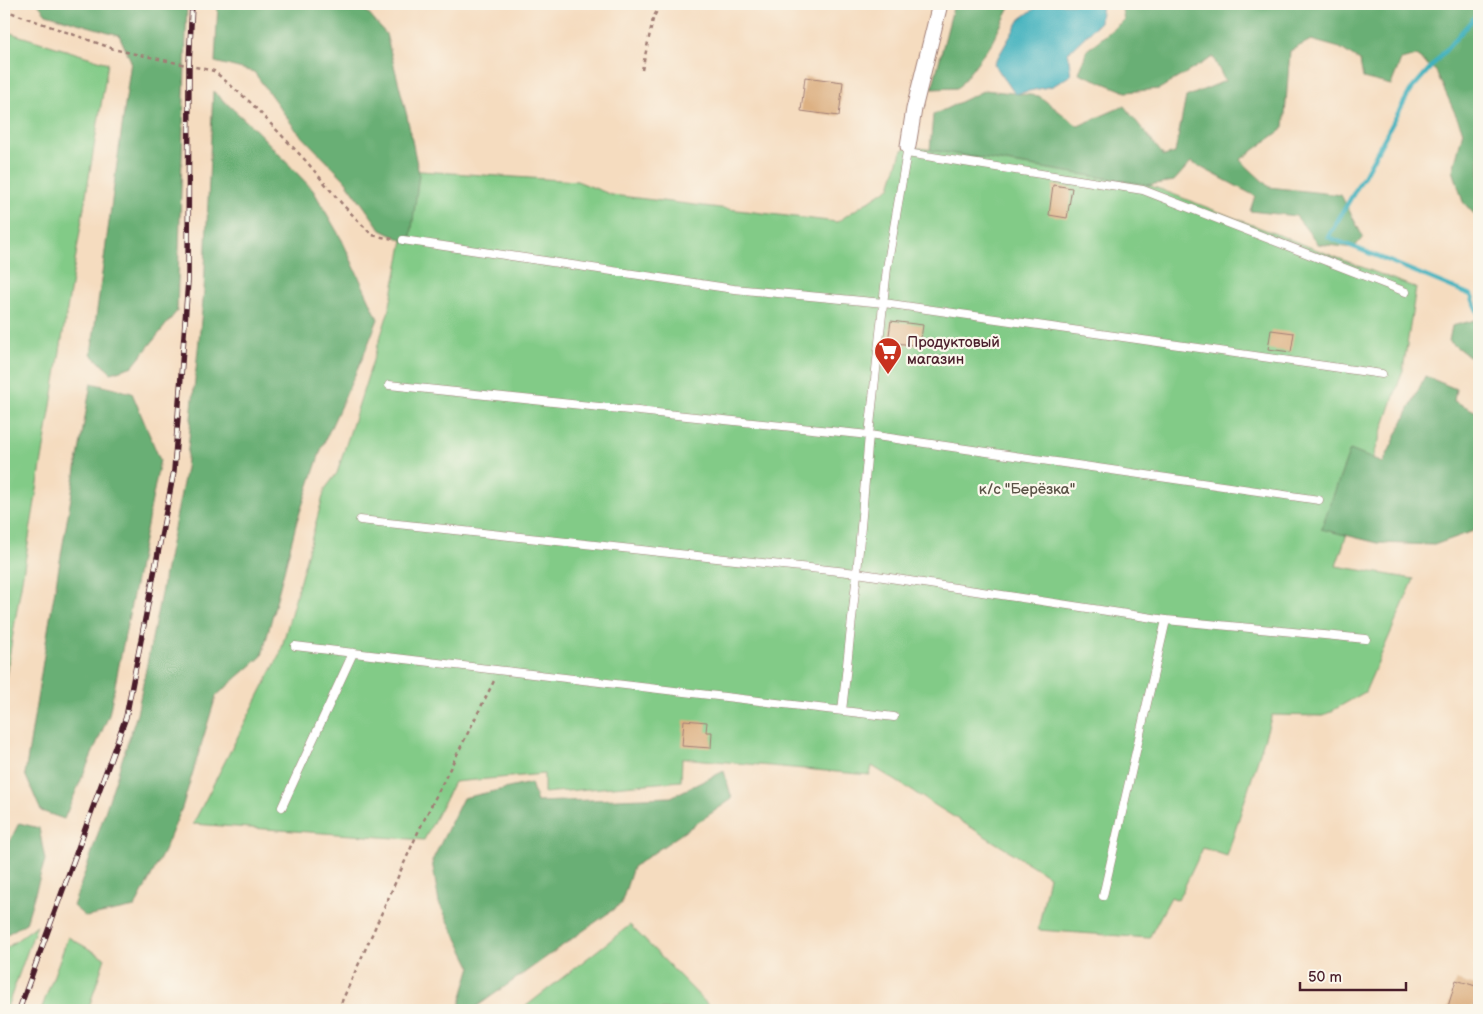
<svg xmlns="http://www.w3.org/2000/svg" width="1483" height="1014" viewBox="0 0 1483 1014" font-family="'Balsamiq Sans',sans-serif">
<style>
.green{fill:#82cb87;stroke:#667559}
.forest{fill:#69af74;stroke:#5a6750}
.water{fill:#41b1bd;stroke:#466874}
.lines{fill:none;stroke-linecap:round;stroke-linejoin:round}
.stream{stroke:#41b1bd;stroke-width:4.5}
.building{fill:#ddb183}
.lane-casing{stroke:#a07e75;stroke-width:9}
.street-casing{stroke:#a07e75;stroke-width:17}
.path{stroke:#a07e75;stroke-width:2.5;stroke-dasharray:4 4;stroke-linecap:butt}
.lane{stroke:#fff;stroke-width:8}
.street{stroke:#fff;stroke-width:15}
.rail-casing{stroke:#4a1f2b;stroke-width:5.5}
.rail{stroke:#fbf7ec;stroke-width:4;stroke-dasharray:11;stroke-linecap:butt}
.labels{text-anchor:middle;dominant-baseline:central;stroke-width:4.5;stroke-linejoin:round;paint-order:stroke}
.poi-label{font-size:15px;fill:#4a1f2b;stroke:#fbf7ec;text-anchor:start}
.park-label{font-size:15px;fill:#5b5347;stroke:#fbf7ec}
</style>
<rect width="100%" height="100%" fill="#fbf7ec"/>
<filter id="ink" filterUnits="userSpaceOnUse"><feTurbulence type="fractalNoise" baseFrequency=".02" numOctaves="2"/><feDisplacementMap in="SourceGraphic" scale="10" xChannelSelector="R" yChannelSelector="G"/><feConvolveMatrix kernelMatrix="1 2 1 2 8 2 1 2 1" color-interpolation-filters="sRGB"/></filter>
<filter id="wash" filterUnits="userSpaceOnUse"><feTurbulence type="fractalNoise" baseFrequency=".0096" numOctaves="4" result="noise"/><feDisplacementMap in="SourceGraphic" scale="20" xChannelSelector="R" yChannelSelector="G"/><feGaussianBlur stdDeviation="1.12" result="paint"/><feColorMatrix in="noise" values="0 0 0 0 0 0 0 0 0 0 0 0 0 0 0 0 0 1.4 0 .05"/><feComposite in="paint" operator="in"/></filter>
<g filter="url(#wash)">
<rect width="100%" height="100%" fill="#f5dcbf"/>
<path class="green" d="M 4,31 L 108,63 L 4,688 Z
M 908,146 L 1149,185 L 1416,288 L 1403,370 L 1336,566 L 1414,579 L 1365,692 L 1323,716 L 1272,715 L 1227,856 L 1203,848 L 1178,900 L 1171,897 L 1149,938 L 1038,930 L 1049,876 L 872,766 L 870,775 L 682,758 L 681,781 L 544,793 L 544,774 L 454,782 L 424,840 L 193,824 L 280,654 L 325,489 L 337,473 L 389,310 L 403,240 L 404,170 L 577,181 L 612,195 L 837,222 L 890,187 L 901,152 Z
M 37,925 L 6,1010 L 4,1010 L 4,950 Z
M 630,925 L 713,1010 L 521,1010 Z
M 68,937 L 105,958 L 88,1010 L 41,1010 Z"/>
<path class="forest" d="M 38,4 L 187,4 L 177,311 L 133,366 L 111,373 L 91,354 L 131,61 L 119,35 L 46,14 Z
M 218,4 L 360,4 L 386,34 L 407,116 L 419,174 L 410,244 L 381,230 L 345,180 L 296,130 L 254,72 L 215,62 Z
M 954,4 L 1012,4 L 991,44 L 958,88 L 932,89 Z
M 1121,4 L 1479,4 L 1479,214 L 1475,215 L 1463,202 L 1453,170 L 1463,131 L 1436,71 L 1416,56 L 1401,60 L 1391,85 L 1363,78 L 1360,61 L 1340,48 L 1311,40 L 1290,51 L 1284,128 L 1240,160 L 1269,187 L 1341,195 L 1363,237 L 1354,248 L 1318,244 L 1296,216 L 1250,211 L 1255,196 L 1191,162 L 1174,181 L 1149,185 L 930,150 L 933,115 L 985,90 L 1039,96 L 1078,126 L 1124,106 L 1164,156 L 1175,153 L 1186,97 L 1225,81 L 1213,57 L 1159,89 L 1126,92 L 1079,73 L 1087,50 L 1124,20 Z
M 213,91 L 257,131 L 313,190 L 342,240 L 378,319 L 363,357 L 322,447 L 297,521 L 262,656 L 216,696 L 182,808 L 164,851 L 135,907 L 86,917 L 73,906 L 89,861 L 137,714 L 186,468 L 204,290 Z
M 1479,319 L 1479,356 L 1468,356 L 1449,341 L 1452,326 Z
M 1425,376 L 1456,389 L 1454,401 L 1479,413 L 1479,529 L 1434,545 L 1378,543 L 1321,529 L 1350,450 L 1383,463 Z
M 91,383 L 132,393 L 160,460 L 109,715 L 64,819 L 41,811 L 25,774 L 49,624 Z
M 724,771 L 732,799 L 633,867 L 621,904 L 472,1010 L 458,1010 L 471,966 L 439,903 L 432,861 L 463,798 L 531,783 L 537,802 L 671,797 Z
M 19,823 L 39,828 L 45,860 L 26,923 L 4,936 L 4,853 Z"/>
<path class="water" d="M 1041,4 L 1102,4 L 1100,22 L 1068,53 L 1071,75 L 1053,86 L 1015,94 L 994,64 L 1020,19 Z"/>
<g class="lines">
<path class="stream" d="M 1479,12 L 1410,91 L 1365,174 L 1328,237 L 1384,259 L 1471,295 L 1479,316"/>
</g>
<g id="blocks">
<path class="building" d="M 805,77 L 843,82 L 839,116 L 801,111 Z
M 1053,185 L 1072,188 L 1067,218 L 1049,215 Z
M 891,321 L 923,325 L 920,346 L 888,342 Z
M 1271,330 L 1294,333 L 1291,352 L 1268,349 Z
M 684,720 L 707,722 L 706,732 L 712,732 L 711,748 L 682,746 Z
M 1456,980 L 1479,987 L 1472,1010 L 1447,1010 Z"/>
</g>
</g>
<g filter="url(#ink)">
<use href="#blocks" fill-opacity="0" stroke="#a07e75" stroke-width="1"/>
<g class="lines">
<g class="lane-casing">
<path id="lane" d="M 907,153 L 1143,190 L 1406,292
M 403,240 L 734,289 L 884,303 L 1382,374
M 389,385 L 869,435 L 1319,500
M 360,520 L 857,573 L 1166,620 L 1366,639
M 295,646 L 894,717
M 842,711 L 857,573 L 869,435 L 887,268 L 908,146
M 282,807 L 353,653
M 1103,896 L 1166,620"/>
</g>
<g class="street-casing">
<path id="street" d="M 908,146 L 914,109 L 940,4"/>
</g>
<path class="path" d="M 4,10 L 117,50 L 214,71 L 250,102 L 306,161 L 343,205 L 372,235 L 393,239
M 642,70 L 653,19 L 660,4
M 338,1010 L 419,830 L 495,679"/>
<use href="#lane" class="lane"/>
<use href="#street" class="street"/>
<g class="rail-casing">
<path id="rail" d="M 19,1010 L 126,717 L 174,471 L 188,281 L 189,65 L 192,4"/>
</g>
<use href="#rail" class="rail"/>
</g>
</g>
<defs>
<g id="supermarket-pin" transform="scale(1.4375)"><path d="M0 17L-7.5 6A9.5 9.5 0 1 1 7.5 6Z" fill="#c8321e" stroke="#fbf7ec"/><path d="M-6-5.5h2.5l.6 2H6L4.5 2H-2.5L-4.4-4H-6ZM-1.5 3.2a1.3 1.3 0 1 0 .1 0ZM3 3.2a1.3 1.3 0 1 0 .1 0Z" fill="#fff"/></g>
</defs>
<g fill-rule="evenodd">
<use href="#supermarket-pin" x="888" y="351"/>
</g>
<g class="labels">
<g class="poi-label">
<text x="907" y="342">Продуктовый<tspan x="907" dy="17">магазин</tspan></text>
</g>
<g class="park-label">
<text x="1027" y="489">к/с "Берёзка"</text>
</g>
</g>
<rect width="1483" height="1014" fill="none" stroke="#fbf7ec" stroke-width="20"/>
<path d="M1300 982v8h106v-8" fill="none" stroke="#4a1f2b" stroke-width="2.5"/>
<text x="1308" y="982" font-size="15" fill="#4a1f2b" stroke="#fbf7ec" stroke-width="4" paint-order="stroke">50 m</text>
</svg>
